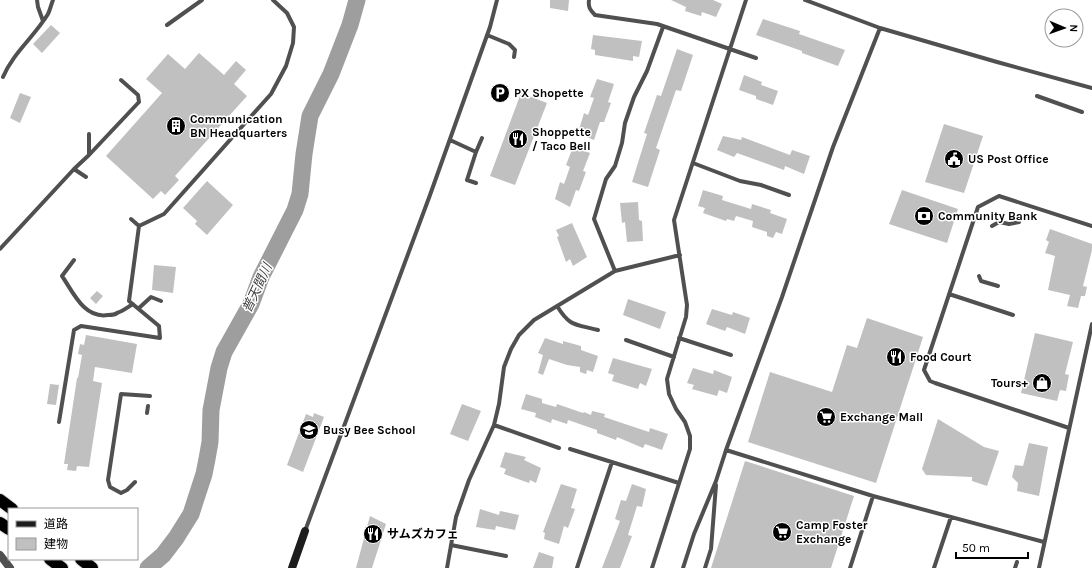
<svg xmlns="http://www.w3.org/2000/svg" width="1092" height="568" viewBox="0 0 1092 568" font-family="Karla,'Noto Sans JP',sans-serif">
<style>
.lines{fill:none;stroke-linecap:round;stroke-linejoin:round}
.river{stroke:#9e9e9e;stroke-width:17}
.building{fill:#c0c0c0}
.highway-casing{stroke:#dbdbdb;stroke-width:14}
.lane{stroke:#505050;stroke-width:4}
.street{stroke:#505050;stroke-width:8}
.secondary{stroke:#1d1d1d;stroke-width:8}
.highway{stroke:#000;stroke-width:12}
.labels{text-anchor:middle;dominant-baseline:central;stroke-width:3;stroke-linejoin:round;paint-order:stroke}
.poi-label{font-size:12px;font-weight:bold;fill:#000;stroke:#fff;text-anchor:start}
.water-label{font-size:13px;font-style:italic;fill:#3f3f3f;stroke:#fff}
</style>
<rect width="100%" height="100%" fill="#fff"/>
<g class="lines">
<path class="river" d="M 148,568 L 163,555 L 176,538 L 191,514 L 204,474 L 207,459 L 210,442 L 211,410 L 219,368 L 224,352 L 251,304 L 261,277 L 295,210 L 300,194 L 304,154 L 310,116 L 331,74 L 350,25 L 357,0"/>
</g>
<path class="building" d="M 550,0 L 569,0 L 568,11 L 550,8 Z
M 671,0 L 713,0 L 722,4 L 716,17 L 702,12 L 701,16 L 685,11 L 686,7 Z
M 763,19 L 800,31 L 799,34 L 845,50 L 838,66 L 802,53 L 802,51 L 756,35 Z
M 51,25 L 60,33 L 42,53 L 33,44 Z
M 593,35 L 642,41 L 639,57 L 633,56 L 633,61 L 595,55 L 595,50 L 591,49 Z
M 677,49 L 693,55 L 681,91 L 676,90 L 656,148 L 660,150 L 648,187 L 632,182 L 647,134 L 644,133 L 657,95 L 661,96 Z
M 199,53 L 224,75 L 236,61 L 246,70 L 234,84 L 247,96 L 175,176 L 179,180 L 165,195 L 161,191 L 153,199 L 106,156 L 162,93 L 146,79 L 168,54 L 185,69 Z
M 744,75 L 762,82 L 761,85 L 778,91 L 773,105 L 756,99 L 756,96 L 739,90 Z
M 597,79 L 614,84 L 608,102 L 611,103 L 604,122 L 600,122 L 594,140 L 578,133 L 584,113 L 588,115 L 594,98 L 590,97 Z
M 20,93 L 31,97 L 20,123 L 10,118 Z
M 521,93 L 547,103 L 515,185 L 490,176 Z
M 944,124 L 983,136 L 964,193 L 925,182 Z
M 723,136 L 741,140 L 742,137 L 790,155 L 792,150 L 810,156 L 804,174 L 785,166 L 784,170 L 737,153 L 734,157 L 717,150 Z
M 573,147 L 590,153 L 583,171 L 586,172 L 579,191 L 576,190 L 570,207 L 555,199 L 560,182 L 564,184 L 570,167 L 566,165 Z
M 207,181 L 233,205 L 207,235 L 195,224 L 197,221 L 183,208 Z
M 703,190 L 723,196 L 722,200 L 751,209 L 752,204 L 771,210 L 770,213 L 787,219 L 782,234 L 776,232 L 773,238 L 767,236 L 767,232 L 752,227 L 753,221 L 736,216 L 734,221 L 727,219 L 726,221 L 703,213 L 705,208 L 698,206 Z
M 902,190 L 958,209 L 947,243 L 889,224 Z
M 638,202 L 639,220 L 642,221 L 643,241 L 627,242 L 625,222 L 622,223 L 620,203 Z
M 572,223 L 587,257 L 573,266 L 570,259 L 566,262 L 557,237 L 559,236 L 556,230 Z
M 1050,229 L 1092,244 L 1092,250 L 1083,286 L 1087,287 L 1085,296 L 1081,296 L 1078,308 L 1067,306 L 1070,295 L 1048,290 L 1055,256 L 1045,253 L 1049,242 L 1046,240 Z
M 154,265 L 176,267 L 173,293 L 152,290 Z
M 97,291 L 103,296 L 96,304 L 90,298 Z
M 628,299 L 666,312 L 660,329 L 623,315 Z
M 712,309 L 732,315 L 733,312 L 750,318 L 745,334 L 727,327 L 725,331 L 706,324 Z
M 867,318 L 923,337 L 876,483 L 748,442 L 770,372 L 832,392 L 847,345 L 857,348 Z
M 1035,333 L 1073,342 L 1065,374 L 1069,375 L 1066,391 L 1060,390 L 1057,401 L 1021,393 Z
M 86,335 L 137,344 L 132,373 L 95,367 L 93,381 L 102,383 L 89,467 L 77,466 L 76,471 L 67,470 L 68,464 L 64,464 L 77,378 L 78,378 L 82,355 L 78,354 L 80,344 L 84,345 Z
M 545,338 L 563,344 L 563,341 L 581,346 L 581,350 L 598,356 L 593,372 L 587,370 L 586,374 L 580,372 L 580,367 L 567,365 L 549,359 L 543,375 L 538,373 L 543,355 L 538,353 Z
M 613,358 L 652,369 L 646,386 L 640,383 L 638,389 L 612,381 L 614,375 L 608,373 Z
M 693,368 L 713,374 L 714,370 L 732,377 L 727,393 L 719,390 L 717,396 L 692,389 L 694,385 L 687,383 Z
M 50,384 L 59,385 L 56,405 L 47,404 Z
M 526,394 L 542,399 L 542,403 L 556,407 L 557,404 L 583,413 L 584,412 L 591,415 L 592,411 L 605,414 L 604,417 L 649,432 L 650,428 L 668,434 L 662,450 L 645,444 L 643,448 L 617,437 L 616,440 L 597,433 L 597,430 L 568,420 L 567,424 L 552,419 L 551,423 L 535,417 L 536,413 L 521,409 Z
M 462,404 L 481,411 L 468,441 L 450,434 Z
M 314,413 L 324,417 L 303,472 L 287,465 L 306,414 L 313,417 Z
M 938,419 L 984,447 L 999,451 L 987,486 L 972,481 L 972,477 L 926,475 L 922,469 Z
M 1029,443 L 1048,447 L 1039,496 L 1017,491 L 1018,483 L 1012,477 L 1015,465 L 1023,466 Z
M 505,452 L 526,457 L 524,460 L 541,468 L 536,483 L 530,480 L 529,483 L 504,474 L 506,469 L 500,467 Z
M 745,461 L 854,496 L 831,568 L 711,568 Z
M 561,484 L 577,489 L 571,508 L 575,509 L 568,528 L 564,526 L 559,544 L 544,539 L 545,533 L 543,532 Z
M 632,484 L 646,489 L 642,507 L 637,506 L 628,535 L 632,536 L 620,568 L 602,568 L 620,521 L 615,519 L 621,500 L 626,501 Z
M 480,509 L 499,515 L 500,511 L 519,515 L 515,530 L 496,526 L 495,530 L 476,527 Z
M 370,516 L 386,524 L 372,568 L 356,568 Z
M 539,552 L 554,557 L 552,568 L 533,568 Z"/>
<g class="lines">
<g class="highway-casing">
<path id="highway" d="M 0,500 L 12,509
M 0,523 L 9,529
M 50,559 L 62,568
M 81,559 L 92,568"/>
</g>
<path class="lane" d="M 37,0 L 38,7 L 43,21
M 589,0 C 588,7 590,10 595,15 L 657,24 L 756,58
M 805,0 L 880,28 L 997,62 L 1092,88
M 167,25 L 202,0
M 487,35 L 509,44 L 515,50 L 514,57
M 3,77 C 13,53 34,37 48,14 C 50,10 51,5 53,0
M 1037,96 L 1082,112
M 450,140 L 476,152 L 482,138
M 89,155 L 139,102 L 138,95 L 121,80
M 693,163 L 740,181 L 761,185 L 789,195
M 86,177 L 74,169 L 89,155 L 89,134
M 476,183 L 467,180 L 476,152
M 131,219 L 139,226 L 164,214 L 271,94 L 286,66 L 293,43 L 294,27 L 287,13 L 273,0
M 992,226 L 999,222 L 1009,224 L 1019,222
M 0,249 L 74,169
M 74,260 L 62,276 C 73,292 84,319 108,315 C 111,315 115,315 117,313 C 123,311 128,307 133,304
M 615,271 L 594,219 L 606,179 L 615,166 L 622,143 L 625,123 L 634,97 L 647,71 L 663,27
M 979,276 L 981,281 L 998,286
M 949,294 L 1013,315
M 557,306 C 570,327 575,324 598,330
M 139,308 L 151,297 L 161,301
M 679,338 L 731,355
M 626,340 L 674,357
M 147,413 L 148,406
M 59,422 L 74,330 L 81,326 L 160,338 L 159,326 L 129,301 L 139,226
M 494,425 L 559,448
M 1069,428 L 935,383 L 930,381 L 924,370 L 978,207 L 999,196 L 1092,226
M 570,449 L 679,483
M 726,450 L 873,496 L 1044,542
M 135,482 L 127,490 L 121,493 L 110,487 L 108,480 L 121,394 L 150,396
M 305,531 L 430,195 L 490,27 L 497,0
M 451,545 L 506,556
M 447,568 L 456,517 L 469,480 L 494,425 L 499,404 L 504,367 L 511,349 L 519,335 L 534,320 L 615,271 L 680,255
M 577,568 L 612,462
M 652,568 L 690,449 L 690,436 L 685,422 L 676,409 L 669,394 L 667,379 L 686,317 L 687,305 L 674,220 L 746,0
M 683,568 L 694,534 L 716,481 L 726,450 L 782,297 L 833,147 L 880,28
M 705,568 L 711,549 L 716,485
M 850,568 L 873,496
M 934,568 L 951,517
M 1015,568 L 1017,562
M 1039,568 L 1092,324"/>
<path class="street" d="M 0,555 L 10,568"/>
<path class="secondary" d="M 292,568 L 305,531"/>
<use href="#highway" class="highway"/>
</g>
<defs>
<g id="parking-disc" transform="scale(1)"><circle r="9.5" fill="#000" stroke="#fff"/><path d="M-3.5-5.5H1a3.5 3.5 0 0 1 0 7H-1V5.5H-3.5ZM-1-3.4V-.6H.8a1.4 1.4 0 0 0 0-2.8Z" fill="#fff"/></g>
<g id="building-disc" transform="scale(1)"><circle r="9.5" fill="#000" stroke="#fff"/><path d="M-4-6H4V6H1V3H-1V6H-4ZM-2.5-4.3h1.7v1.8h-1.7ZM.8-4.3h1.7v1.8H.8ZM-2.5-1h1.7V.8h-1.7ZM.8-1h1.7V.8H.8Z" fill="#fff"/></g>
<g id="restaurant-disc" transform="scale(1)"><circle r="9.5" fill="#000" stroke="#fff"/><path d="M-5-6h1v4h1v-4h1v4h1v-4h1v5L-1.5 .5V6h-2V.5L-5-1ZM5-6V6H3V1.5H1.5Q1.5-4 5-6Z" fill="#fff"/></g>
<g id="civic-disc" transform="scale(1)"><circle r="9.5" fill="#000" stroke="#fff"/><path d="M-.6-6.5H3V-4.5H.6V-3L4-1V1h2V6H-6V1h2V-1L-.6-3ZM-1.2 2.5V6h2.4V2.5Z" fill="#fff"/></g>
<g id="bank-disc" transform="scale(1)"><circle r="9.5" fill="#000" stroke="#fff"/><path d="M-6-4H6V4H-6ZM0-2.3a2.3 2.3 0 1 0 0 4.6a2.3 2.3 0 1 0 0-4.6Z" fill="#fff"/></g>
<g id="shop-disc" transform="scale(1)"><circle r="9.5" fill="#000" stroke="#fff"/><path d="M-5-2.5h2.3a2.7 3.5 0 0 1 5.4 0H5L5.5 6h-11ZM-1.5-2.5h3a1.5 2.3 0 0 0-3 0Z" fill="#fff"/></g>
<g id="supermarket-disc" transform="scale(1)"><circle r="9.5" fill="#000" stroke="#fff"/><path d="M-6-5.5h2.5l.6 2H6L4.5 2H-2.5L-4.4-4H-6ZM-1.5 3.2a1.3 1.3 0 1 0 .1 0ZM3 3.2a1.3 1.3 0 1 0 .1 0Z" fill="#fff"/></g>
<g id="school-disc" transform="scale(1)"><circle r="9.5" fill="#000" stroke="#fff"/><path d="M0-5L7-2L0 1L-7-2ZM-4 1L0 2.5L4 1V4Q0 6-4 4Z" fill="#fff"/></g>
</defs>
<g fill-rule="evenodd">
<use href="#parking-disc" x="500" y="93"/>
<use href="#building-disc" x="176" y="126"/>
<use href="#restaurant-disc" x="518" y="139"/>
<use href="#civic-disc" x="954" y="159"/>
<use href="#bank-disc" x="924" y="216"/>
<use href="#restaurant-disc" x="896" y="357"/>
<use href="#shop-disc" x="1042" y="383"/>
<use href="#supermarket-disc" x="826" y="417"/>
<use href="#school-disc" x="309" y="430"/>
<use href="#supermarket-disc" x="782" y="532"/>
<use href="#restaurant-disc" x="373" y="534"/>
</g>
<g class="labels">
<g class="poi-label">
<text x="514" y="93">PX Shopette</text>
<text x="190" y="119">Communication<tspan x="190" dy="14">BN Headquarters</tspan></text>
<text x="532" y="132">Shoppette<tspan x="532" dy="14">/ Taco Bell</tspan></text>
<text x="968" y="159">US Post Office</text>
<text x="938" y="216">Community Bank</text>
<text x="910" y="357">Food Court</text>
<text x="1028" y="383" text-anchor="end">Tours+</text>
<text x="840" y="417">Exchange Mall</text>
<text x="323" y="430">Busy Bee School</text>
<text x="796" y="525">Camp Foster<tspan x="796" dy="14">Exchange</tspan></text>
<text x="387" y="534">サムズカフェ</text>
</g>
<g class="water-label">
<text transform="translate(257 288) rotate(-65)">普天間川</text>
</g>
</g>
<rect x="8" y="508" width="130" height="52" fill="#ffffff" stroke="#999999"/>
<rect x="16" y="521" width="20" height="6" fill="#1d1d1d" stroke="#999999"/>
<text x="44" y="528" font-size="12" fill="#000000">道路</text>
<rect x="16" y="538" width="20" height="12" fill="#c0c0c0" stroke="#999999"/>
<text x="44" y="548" font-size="12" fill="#000000">建物</text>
<g transform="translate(1064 28) rotate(92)"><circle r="19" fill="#ffffff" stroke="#999999"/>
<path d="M0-3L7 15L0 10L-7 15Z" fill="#000000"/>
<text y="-6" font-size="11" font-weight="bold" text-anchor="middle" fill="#000000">N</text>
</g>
<path d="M956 552v6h72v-6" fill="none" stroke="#000000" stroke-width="2"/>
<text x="962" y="552" font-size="12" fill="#000000" stroke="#ffffff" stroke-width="3" paint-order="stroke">50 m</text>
</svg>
